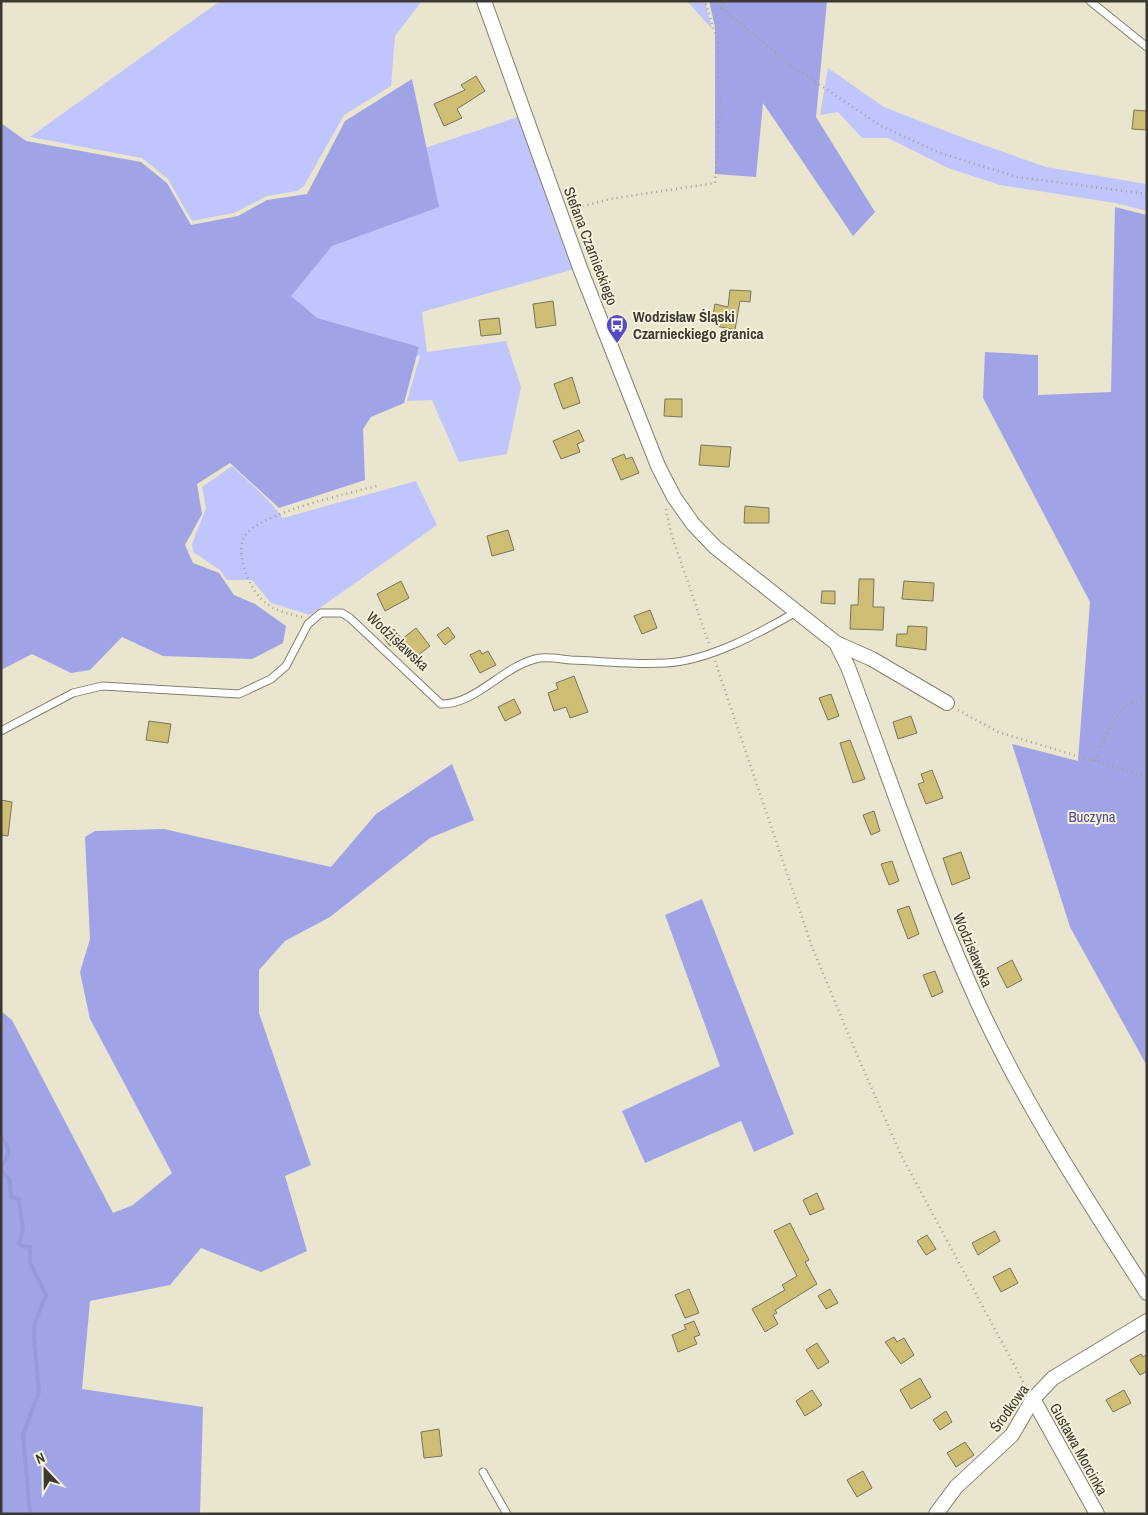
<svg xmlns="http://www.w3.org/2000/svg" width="1148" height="1515" viewBox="0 0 1148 1515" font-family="'Archivo Narrow',sans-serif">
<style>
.green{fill:#c1c5fd}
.forest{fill:#a0a4e6}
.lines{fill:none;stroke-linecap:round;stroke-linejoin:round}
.stream{stroke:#9699db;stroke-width:4}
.building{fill:#cdbe74;stroke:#787460}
.service-casing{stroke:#84806c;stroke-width:9}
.minor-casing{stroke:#84806c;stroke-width:16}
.path{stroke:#a4a190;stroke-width:2.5;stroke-dasharray:1 4;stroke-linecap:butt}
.service{stroke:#fff;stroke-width:7}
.minor{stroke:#fff;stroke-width:14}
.labels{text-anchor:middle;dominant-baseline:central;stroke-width:4;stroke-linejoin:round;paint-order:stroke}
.street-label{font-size:15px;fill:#3b3930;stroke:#f7f2dc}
.poi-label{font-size:15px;font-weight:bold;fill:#3b3930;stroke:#f7f2dc;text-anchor:start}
.park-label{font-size:15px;fill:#4e4c9b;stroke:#f7f2dc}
</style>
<rect width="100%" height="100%" fill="#e9e5cf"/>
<path class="green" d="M 220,1 L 422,1 L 395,36 L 391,86 L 344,115 L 304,186 L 297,191 L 267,196 L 234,213 L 192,221 L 168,179 L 142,158 L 30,137 Z
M 687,1 L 705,1 L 712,29 Z
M 828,68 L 884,107 L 961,137 L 1046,167 L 1147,184 L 1147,211 L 1115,203 L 1000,185 L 948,168 L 888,138 L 862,138 L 838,112 L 820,115 Z
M 518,117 L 574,269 L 422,312 L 427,352 L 506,341 L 521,387 L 507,454 L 459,462 L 432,400 L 407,401 L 420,356 L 317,329 L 281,292 L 407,154 Z
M 232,466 L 267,499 L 283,518 L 416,481 L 437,525 L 310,615 L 271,603 L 252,580 L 227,580 L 220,570 L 193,552 L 192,544 L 206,508 L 202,487 Z"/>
<path class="forest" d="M 709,1 L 827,1 L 816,117 L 875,212 L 853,236 L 763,103 L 756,177 L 715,174 L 715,27 Z
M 412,79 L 439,207 L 332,246 L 291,296 L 317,318 L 419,347 L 404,403 L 371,417 L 363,429 L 365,480 L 279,508 L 230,463 L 197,484 L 202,514 L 185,545 L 193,563 L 219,573 L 234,595 L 255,604 L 286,626 L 283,643 L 252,659 L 163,656 L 122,637 L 90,670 L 71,673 L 32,654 L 1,670 L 1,123 L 26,141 L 141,162 L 167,183 L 191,225 L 238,216 L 267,200 L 307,194 L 345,121 Z
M 1115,207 L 1147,215 L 1147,1066 L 1070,927 L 1012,744 L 1078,761 L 1090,602 L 983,398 L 985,352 L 1038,355 L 1038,395 L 1111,392 Z
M 452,764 L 474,820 L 430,838 L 330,917 L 285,941 L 259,970 L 259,1013 L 311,1165 L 285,1176 L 307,1251 L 261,1272 L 201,1248 L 170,1285 L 90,1301 L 82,1389 L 203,1407 L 200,1514 L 1,1514 L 1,1011 L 12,1020 L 113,1213 L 133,1205 L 172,1173 L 90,1019 L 80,972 L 90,939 L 85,837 L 95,831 L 164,829 L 331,867 L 376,814 Z
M 702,899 L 794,1134 L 754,1152 L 741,1121 L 645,1163 L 622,1111 L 720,1066 L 665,915 Z"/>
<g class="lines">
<path class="stream" d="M 1,1138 C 12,1147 9,1157 1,1167
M 1,1170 L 10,1180 L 11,1197 L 19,1199 L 23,1230 L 19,1243 L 21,1246 L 30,1247 L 30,1262 L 46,1295 L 35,1322 L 34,1338 L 39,1392 L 23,1435 L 30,1514"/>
</g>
<path class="building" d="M 476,76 L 485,91 L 457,109 L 462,118 L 444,126 L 434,104 L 465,90 L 461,85 Z
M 1134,110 L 1147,111 L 1147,130 L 1132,129 Z
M 730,290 L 751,291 L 750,302 L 740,301 L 735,330 L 716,326 L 717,320 L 712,320 L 715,304 L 728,307 Z
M 553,301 L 556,325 L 536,328 L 533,304 Z
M 499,318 L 501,334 L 481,336 L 479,320 Z
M 572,377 L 580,403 L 563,409 L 554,384 Z
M 665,399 L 682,399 L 682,417 L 664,416 Z
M 579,430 L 584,441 L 577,444 L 580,452 L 561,459 L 553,441 Z
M 701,445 L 731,447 L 729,467 L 699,465 Z
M 624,454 L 626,459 L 632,457 L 639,473 L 621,480 L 612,459 Z
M 745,506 L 769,508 L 769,523 L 744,523 Z
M 508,530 L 514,550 L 492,556 L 487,536 Z
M 859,579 L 874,579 L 873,607 L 884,607 L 883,630 L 850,629 L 851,605 L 858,605 Z
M 401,581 L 409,598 L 385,611 L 377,594 Z
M 904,581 L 934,583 L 933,601 L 902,599 Z
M 822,591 L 835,591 L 835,604 L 821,603 Z
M 650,610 L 657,628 L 642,634 L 634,616 Z
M 908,626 L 927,627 L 926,650 L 896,646 L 897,634 L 907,634 Z
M 448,627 L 455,637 L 445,645 L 437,635 Z
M 416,628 L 430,646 L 416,657 L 402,639 Z
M 394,629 L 401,638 L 390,646 L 383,637 Z
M 480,650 L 482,654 L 488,651 L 496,665 L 480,673 L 470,655 Z
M 574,676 L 588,712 L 570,718 L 566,707 L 554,711 L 548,693 L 558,689 L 556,683 Z
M 831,694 L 839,716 L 828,720 L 819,698 Z
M 514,699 L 521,713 L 505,721 L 498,707 Z
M 911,716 L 917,733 L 898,739 L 893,722 Z
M 149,721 L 171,724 L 168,743 L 146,740 Z
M 850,740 L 865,779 L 853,783 L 840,743 Z
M 932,770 L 943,798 L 926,804 L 918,784 L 924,782 L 921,774 Z
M 1,800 L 12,802 L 8,836 L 1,835 Z
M 874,811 L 880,831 L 871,835 L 863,815 Z
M 961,852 L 970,878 L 952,885 L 943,858 Z
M 892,861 L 899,881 L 889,885 L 881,864 Z
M 909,906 L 919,934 L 908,939 L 897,910 Z
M 1012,960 L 1022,980 L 1007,988 L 997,968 Z
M 935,971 L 943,992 L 932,997 L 923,975 Z
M 817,1193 L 824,1209 L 810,1215 L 803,1200 Z
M 790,1223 L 809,1260 L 805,1262 L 817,1284 L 775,1310 L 777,1313 L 773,1315 L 778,1324 L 765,1332 L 752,1309 L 785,1290 L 782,1285 L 797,1276 L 774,1231 Z
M 995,1231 L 1000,1241 L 978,1255 L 972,1243 Z
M 927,1235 L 936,1249 L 926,1255 L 917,1241 Z
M 1010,1268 L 1018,1283 L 1001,1292 L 993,1277 Z
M 689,1289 L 699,1313 L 685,1318 L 675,1295 Z
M 830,1289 L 838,1303 L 826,1309 L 818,1296 Z
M 694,1321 L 700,1335 L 694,1337 L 697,1344 L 678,1352 L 672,1335 L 686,1329 L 684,1325 Z
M 894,1337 L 897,1342 L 904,1338 L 914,1355 L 901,1364 L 885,1342 Z
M 817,1343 L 829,1362 L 818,1369 L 806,1350 Z
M 1141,1354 L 1143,1357 L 1147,1354 L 1147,1371 L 1140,1375 L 1130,1360 Z
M 920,1378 L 931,1397 L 911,1409 L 900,1390 Z
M 812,1390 L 822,1405 L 805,1416 L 796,1401 Z
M 1124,1390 L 1131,1403 L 1113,1412 L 1106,1400 Z
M 946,1411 L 952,1422 L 940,1430 L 933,1420 Z
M 439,1429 L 442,1456 L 424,1458 L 421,1432 Z
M 965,1442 L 974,1455 L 956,1467 L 947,1453 Z
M 863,1471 L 872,1488 L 857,1497 L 847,1480 Z"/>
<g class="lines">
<g class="service-casing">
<path id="service" d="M 1090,1 L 1147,47
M 1,731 L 73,693 L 102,686 L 239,694 L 271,679 L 286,666 L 308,624 L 321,613 L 342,613 L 350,618 L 441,704 C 478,704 504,664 540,658 C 550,657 561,659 571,660 C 602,661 635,665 666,663 C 708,661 760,633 796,612
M 483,1472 L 507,1514"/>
</g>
<g class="minor-casing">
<path id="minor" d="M 484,1 L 580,268 L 658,466 L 674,497 L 693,524 L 715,547 L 836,643 L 848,667 C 892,784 931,903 984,1016 C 1030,1113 1089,1203 1147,1293
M 836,643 L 872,659 L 947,703
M 1033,1399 L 1097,1514
M 936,1514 L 956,1487 L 1012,1435 L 1033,1399 L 1053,1378 L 1147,1321"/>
</g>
<path class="path" d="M 713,1 L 789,64 L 881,126 L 940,153 L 1017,177 L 1147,194
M 722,9 L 724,1
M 573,209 L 610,199 L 715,183 L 720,112 L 719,46 L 705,1
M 666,509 L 671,533 L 709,644
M 302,617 C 273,611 259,604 247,576 C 243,566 239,549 243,539 C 254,513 352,493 380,485
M 715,661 L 812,947 L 861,1064 L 901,1155 L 1026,1387
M 958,710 L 998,732 L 1147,777
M 1095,761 C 1109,733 1114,704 1147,696"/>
<use href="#service" class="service"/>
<use href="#minor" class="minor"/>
</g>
<defs>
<g id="bus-pin" transform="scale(1.125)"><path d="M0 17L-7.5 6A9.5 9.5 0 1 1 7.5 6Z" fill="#544ac2" stroke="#f7f2dc"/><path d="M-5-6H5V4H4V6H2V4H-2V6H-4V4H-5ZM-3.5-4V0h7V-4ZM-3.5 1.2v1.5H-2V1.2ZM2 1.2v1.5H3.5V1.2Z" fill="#fff"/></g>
</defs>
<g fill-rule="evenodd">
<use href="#bus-pin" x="617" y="325"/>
</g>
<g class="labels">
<g class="street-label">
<text transform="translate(591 246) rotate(69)">Stefana Czarnieckiego</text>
<text transform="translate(398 641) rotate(43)">Wodzisławska</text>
<text transform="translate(973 950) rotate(67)">Wodzisławska</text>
<text transform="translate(1009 1408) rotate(-54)">Środkowa</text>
<text transform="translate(1079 1449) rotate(61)">Gustawa Morcinka</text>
</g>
<g class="poi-label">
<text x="633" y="316">Wodzisław Śląski<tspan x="633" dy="17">Czarnieckiego granica</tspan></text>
</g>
<g class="park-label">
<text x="1092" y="816">Buczyna</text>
</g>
</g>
<rect width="1148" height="1515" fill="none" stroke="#3b3930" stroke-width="5"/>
<g transform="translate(45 1470) rotate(338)" stroke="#f7f2dc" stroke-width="4" paint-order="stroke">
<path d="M0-4L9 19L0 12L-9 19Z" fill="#3b3930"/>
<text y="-8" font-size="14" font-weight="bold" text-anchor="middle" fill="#3b3930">N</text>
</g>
</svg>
